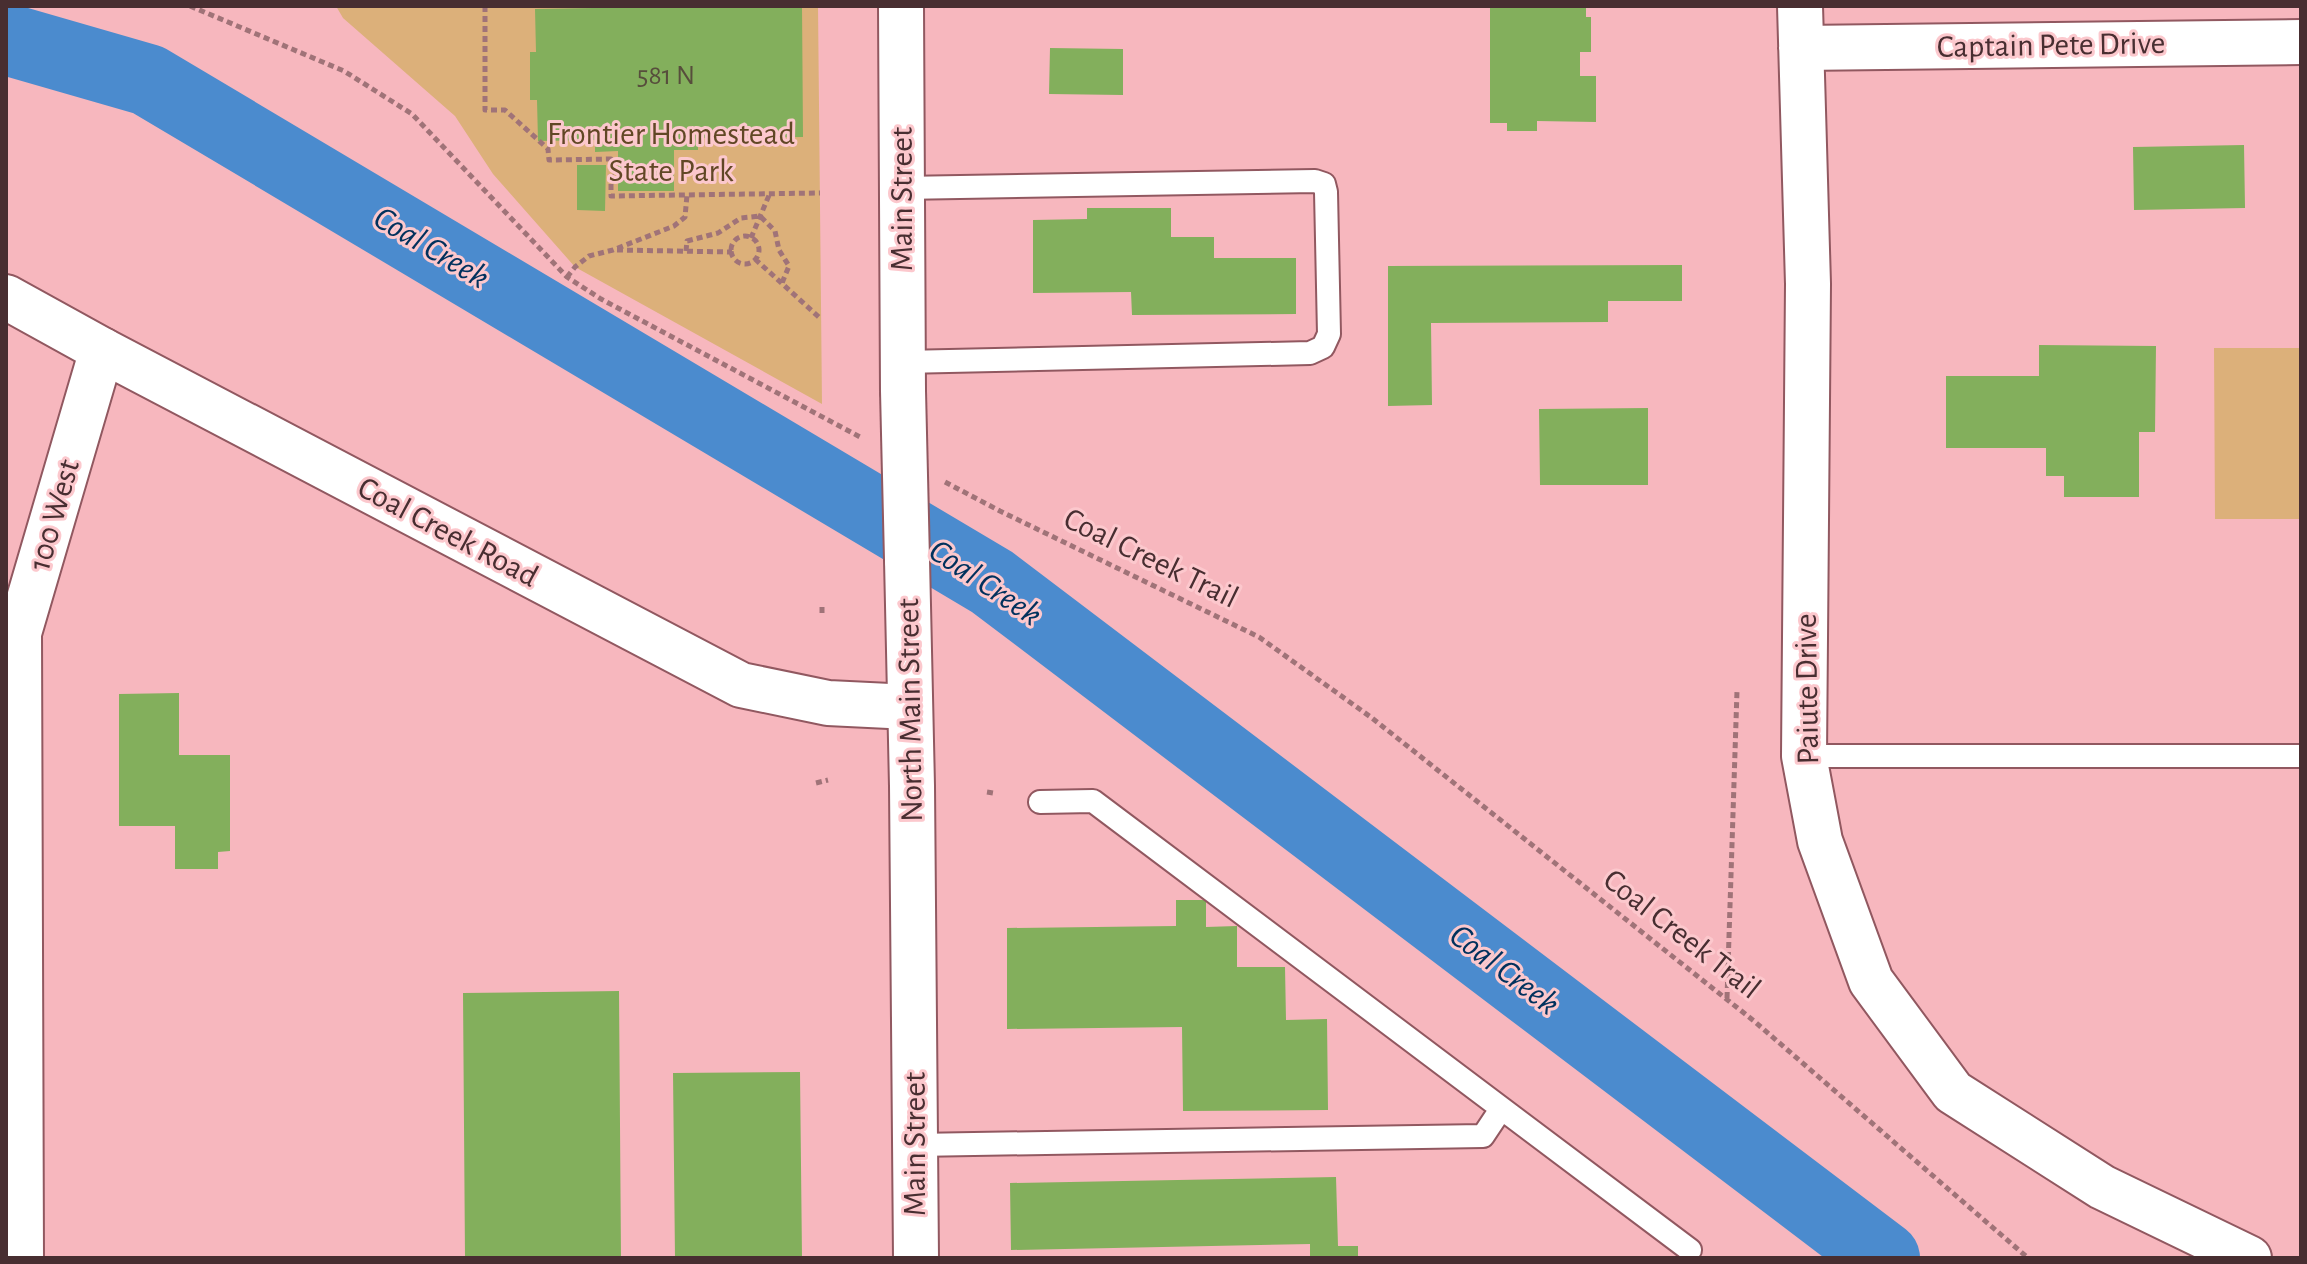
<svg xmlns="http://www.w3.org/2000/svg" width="2307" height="1264" viewBox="0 0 2307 1264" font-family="'Alegreya Sans',sans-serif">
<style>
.green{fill:#dcb07a}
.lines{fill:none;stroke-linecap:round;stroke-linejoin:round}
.river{stroke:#4b8bce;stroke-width:72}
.building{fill:#83af5c}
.service-casing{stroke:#915860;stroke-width:26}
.minor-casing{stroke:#915860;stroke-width:48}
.secondary-casing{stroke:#915860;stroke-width:48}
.primary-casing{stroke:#915860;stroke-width:48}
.path{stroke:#a07378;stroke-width:5;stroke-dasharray:6 4;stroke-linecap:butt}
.service{stroke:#fff;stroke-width:22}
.minor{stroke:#fff;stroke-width:44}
.secondary{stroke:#fff;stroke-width:44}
.primary{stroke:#fff;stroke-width:44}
.primary-bridge-casing{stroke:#915860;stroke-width:48;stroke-linecap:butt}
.primary-bridge{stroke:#fff;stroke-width:44}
.labels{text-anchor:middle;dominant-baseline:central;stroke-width:6;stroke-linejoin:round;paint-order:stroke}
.number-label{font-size:28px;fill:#574e3c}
.street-label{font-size:32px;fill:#482e31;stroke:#fcc8cd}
.park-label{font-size:32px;fill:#614725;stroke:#fcc8cd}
.water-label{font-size:34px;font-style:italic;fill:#01315d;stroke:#fcc8cd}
</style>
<rect width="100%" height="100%" fill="#f7b7be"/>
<path class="green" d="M 336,6 L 818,6 L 822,404 L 575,267 L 493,174 L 455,116 L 343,18 Z
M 2214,348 L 2301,348 L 2301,519 L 2215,519 Z"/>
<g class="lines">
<path class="river" d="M 6,39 L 148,80 L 992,582 L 1884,1258"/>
</g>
<path class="building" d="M 593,6 L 802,6 L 803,137 L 698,138 L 698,150 L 674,150 L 674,191 L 618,191 L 618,151 L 595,152 L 595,140 L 538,141 L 537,100 L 530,100 L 530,52 L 536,52 L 535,9 L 593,8 Z
M 1490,6 L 1586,6 L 1586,17 L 1591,17 L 1591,52 L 1580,52 L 1580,76 L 1596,76 L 1596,122 L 1537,121 L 1537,131 L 1507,131 L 1507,123 L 1490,123 Z
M 1050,48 L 1123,49 L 1123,95 L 1049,94 Z
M 2244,145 L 2245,208 L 2134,210 L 2133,147 Z
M 577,165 L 606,165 L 605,211 L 577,210 Z
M 1087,208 L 1171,208 L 1171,237 L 1214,237 L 1214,258 L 1296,258 L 1296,314 L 1132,315 L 1131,292 L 1033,293 L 1033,220 L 1087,219 Z
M 1682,265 L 1682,301 L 1608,301 L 1608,322 L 1431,323 L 1432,405 L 1388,406 L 1388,266 Z
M 2039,345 L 2156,346 L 2155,432 L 2139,432 L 2139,497 L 2064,497 L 2064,476 L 2046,476 L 2046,448 L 1946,448 L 1946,376 L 2039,376 Z
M 1648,408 L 1648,485 L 1540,485 L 1539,409 Z
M 179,693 L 179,755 L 230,755 L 230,851 L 218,852 L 218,869 L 175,869 L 175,826 L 119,826 L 119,694 Z
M 1176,900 L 1206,900 L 1206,927 L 1237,926 L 1237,967 L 1285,967 L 1286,1020 L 1327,1019 L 1328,1110 L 1183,1111 L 1182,1027 L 1007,1029 L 1007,928 L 1176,926 Z
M 619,991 L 621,1258 L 465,1258 L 463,993 Z
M 800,1072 L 802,1258 L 675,1258 L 673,1073 Z
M 1336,1177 L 1338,1246 L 1358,1246 L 1358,1258 L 1310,1258 L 1310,1244 L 1011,1250 L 1010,1183 Z"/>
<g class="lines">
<g class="service-casing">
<path id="service" d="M 902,188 L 1315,181 L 1324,184 L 1326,192 L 1329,334 L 1323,347 L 1310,353 L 903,362
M 1804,756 L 2301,756
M 1040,802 L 1093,801 L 1690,1250
M 915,1145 L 1483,1136 L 1501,1109"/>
</g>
<g class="minor-casing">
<path id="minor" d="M 1800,6 L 1808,284 L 1804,756 L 1820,841 L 1871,981 L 1953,1092 L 2102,1187 L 2249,1258
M 1801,48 L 2301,42
M 21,1258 L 19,633 L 102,350"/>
</g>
<g class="secondary-casing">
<path id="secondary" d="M 6,297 L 102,350 L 741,685 L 828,703 L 910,707"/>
</g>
<g class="primary-casing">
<path id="primary" d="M 901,6 L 903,391
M 907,560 L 912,786 L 916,1258"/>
</g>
<path class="path" d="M 190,6 L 344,71 L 412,114 L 567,277 L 601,299 L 862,438
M 485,6 L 485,110 L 505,110 L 548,149 L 549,160 L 611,159 L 611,196 L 820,193
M731 250a14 14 0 1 1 28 0a14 14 0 1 1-28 0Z
M 751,238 L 770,193
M 617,250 L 732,252
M 686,251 L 687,241 L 718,233 L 741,218 L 760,216 L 775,231 L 779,250 L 789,266 L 782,283
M 755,259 L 821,319
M 567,277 L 575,267 L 589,256 L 613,250 L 674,226 L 685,217 L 687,195
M 945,482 L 1000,511 L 1259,637 L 1372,718 L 1754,1021 L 2028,1258
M 822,607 L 822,616
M 816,783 L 828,780
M 987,792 L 993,793
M 1727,998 L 1737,691"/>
<use href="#service" class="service"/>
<use href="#minor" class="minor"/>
<use href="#secondary" class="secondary"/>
<use href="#primary" class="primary"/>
<g class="primary-bridge-casing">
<path id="primary-bridge" d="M 903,391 L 907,560"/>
</g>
<use href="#primary-bridge" class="primary-bridge"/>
</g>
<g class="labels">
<g class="number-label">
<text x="666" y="76">581 N</text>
</g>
<g class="street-label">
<text transform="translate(2051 45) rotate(-1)">Captain Pete Drive</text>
<text transform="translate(902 199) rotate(-90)">Main Street</text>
<text transform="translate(54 515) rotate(-74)">100 West</text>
<text transform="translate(448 532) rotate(28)">Coal Creek Road</text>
<text transform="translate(1151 558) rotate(26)">Coal Creek Trail</text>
<text transform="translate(1807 689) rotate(-91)">Paiute Drive</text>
<text transform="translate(910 710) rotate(-91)">North Main Street</text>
<text transform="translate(1682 934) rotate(38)">Coal Creek Trail</text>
<text transform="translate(915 1144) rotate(-90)">Main Street</text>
</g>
<g class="park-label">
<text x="671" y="134">Frontier Homestead<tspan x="671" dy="37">State Park</tspan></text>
</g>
<g class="water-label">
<text transform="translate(431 248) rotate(31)">Coal Creek</text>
<text transform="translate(985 583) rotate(34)">Coal Creek</text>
<text transform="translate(1504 970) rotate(37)">Coal Creek</text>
</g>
</g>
<rect width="2307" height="1264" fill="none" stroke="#482e31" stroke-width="16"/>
</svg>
